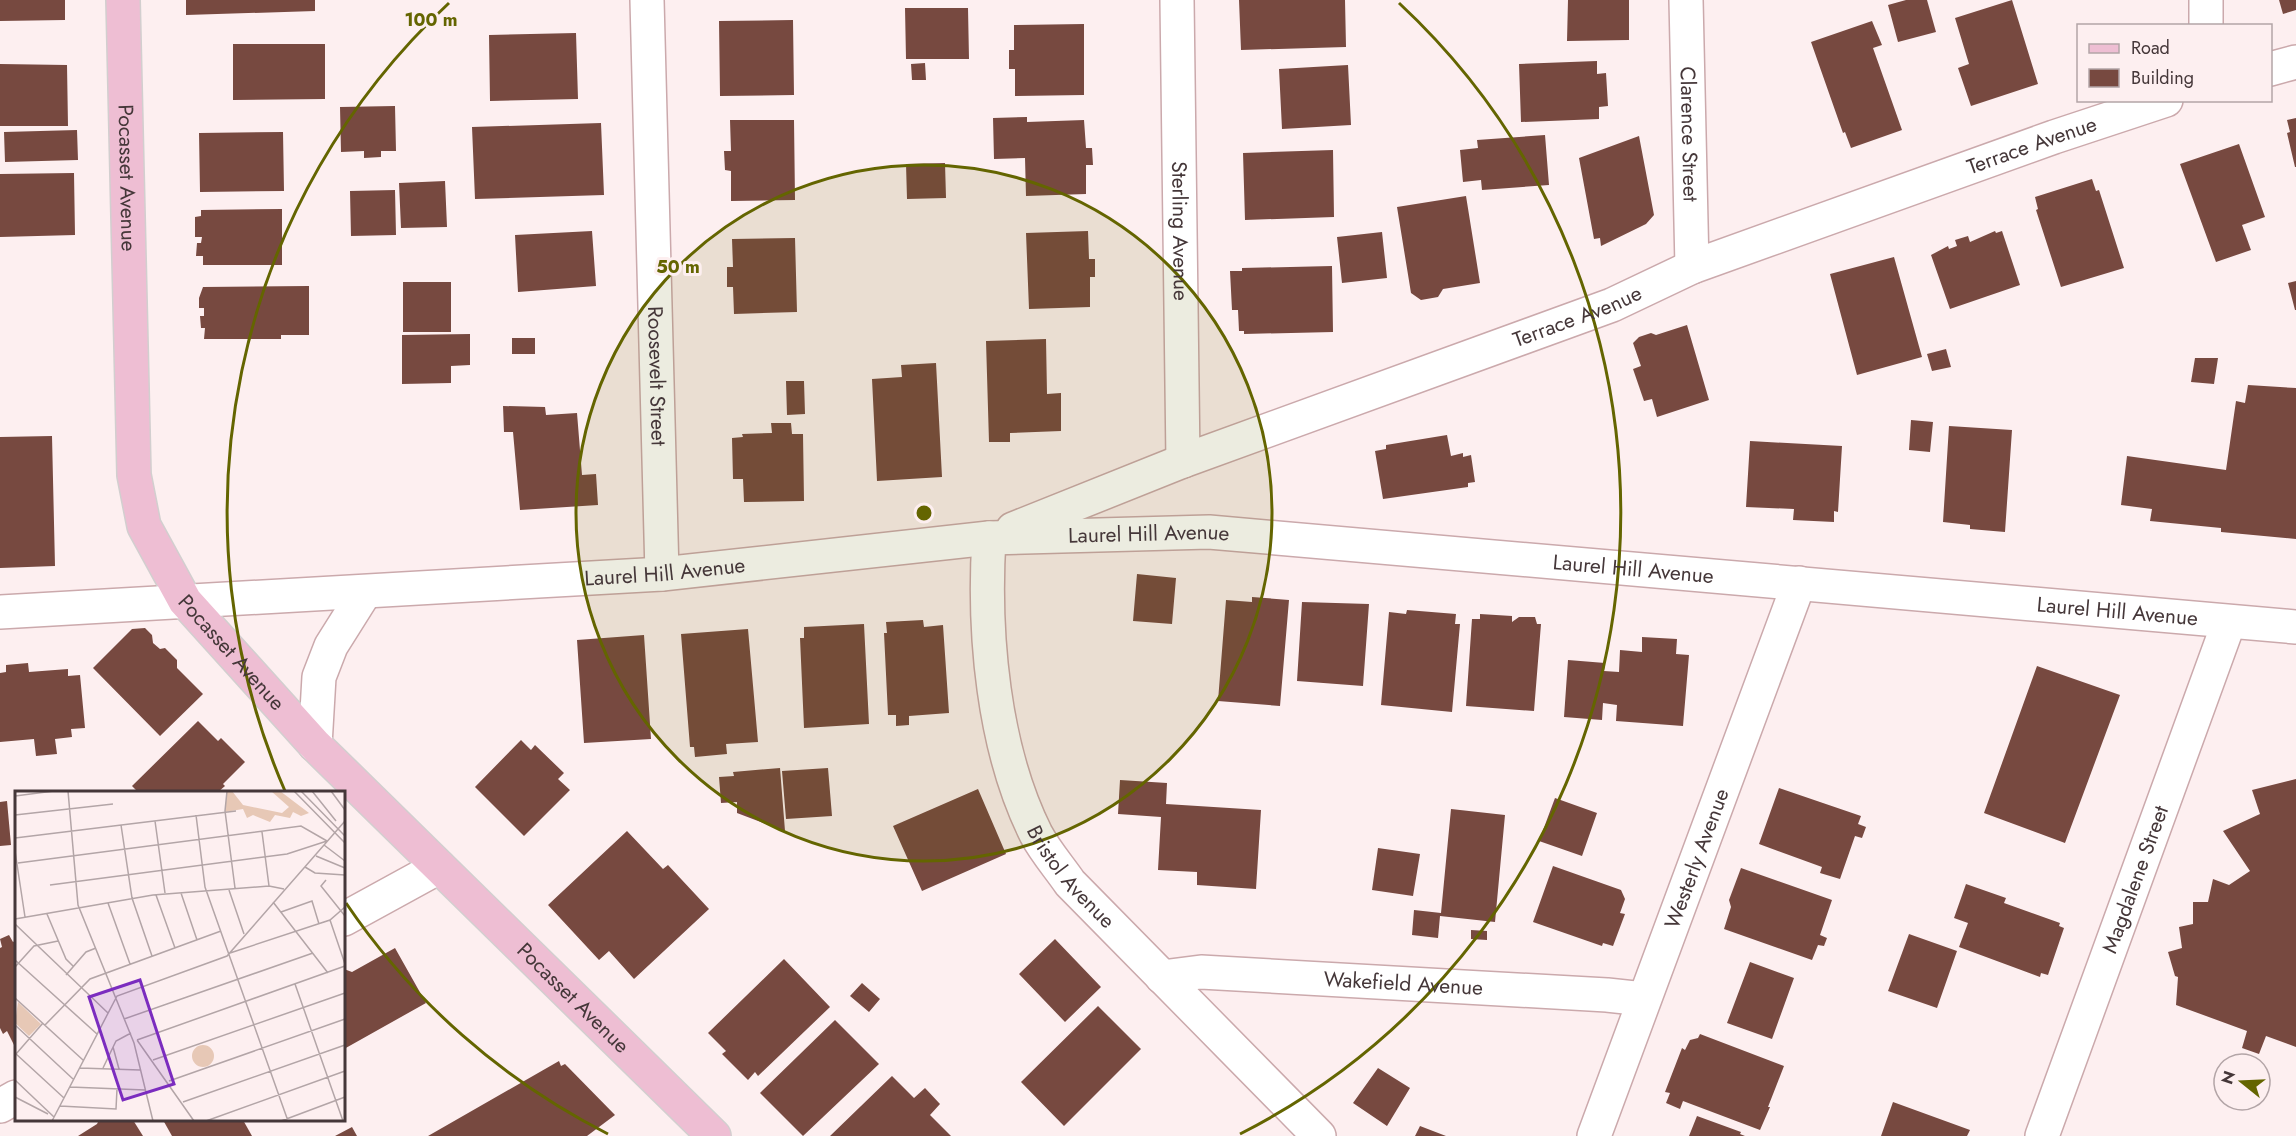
<svg xmlns="http://www.w3.org/2000/svg" width="2296" height="1136" viewBox="0 0 2296 1136" font-family="Jost,sans-serif">
<style>
.building{fill:#774940}
.lines{fill:none;stroke-linecap:round;stroke-linejoin:round}
.minor-casing{stroke:#cba9ac;stroke-width:36}
.major-casing{stroke:#d2cfcf;stroke-width:36}
.minor{stroke:#fff;stroke-width:33}
.major{stroke:#eebed3;stroke-width:33}
.ring{fill:none;stroke:#646500;stroke-width:3}
.labels{text-anchor:middle;dominant-baseline:central;stroke-width:6;stroke-linejoin:round;paint-order:stroke}
.street-label{font-size:21px;fill:#453739;stroke:#fdeff0}
.inset-road{fill:none;stroke:#b3a5a7;stroke-width:1.5}
.view{fill:#7b2cbf;fill-opacity:0.15;stroke:#7b2cbf;stroke-width:3}
.inset-edge{fill:none;stroke:#453739;stroke-width:3}
.centre{fill:#646500;stroke:#fdeff0;stroke-width:3}
.ring-label{font-size:18px;text-anchor:middle;font-weight:bold;fill:#646500;stroke:#fdeff0;stroke-width:6;stroke-linejoin:round;paint-order:stroke}
</style>
<rect width="100%" height="100%" fill="#fdeff0"/>
<path class="building" d="M 0,0 L 65,0 L 65,20 L 0,21 Z
M 186,0 L 315,0 L 315,11 L 186,15 Z
M 1239,0 L 1345,0 L 1346,47 L 1241,50 Z
M 1568,0 L 1629,0 L 1629,40 L 1567,41 Z
M 1906,0 L 1927,0 L 1936,32 L 1898,42 L 1888,5 Z
M 2012,0 L 2038,84 L 1971,106 L 1958,68 L 1969,64 L 1955,18 Z
M 2279,0 L 2296,0 L 2296,10 L 2283,14 Z
M 905,8 L 968,8 L 969,59 L 906,59 Z
M 793,20 L 794,95 L 720,96 L 719,21 Z
M 1872,21 L 1882,45 L 1873,48 L 1902,130 L 1851,148 L 1845,132 L 1843,133 L 1811,42 Z
M 1084,24 L 1084,95 L 1015,96 L 1015,69 L 1009,69 L 1009,50 L 1014,50 L 1014,25 Z
M 576,33 L 578,99 L 490,101 L 489,35 Z
M 233,44 L 325,44 L 325,99 L 233,100 Z
M 1597,61 L 1597,74 L 1606,73 L 1608,106 L 1599,107 L 1599,119 L 1521,122 L 1519,64 Z
M 925,63 L 926,80 L 912,80 L 911,64 Z
M 0,64 L 67,65 L 68,126 L 0,126 Z
M 1348,65 L 1351,125 L 1282,129 L 1279,69 Z
M 395,106 L 396,151 L 381,151 L 381,157 L 364,158 L 364,151 L 341,152 L 340,107 Z
M 1027,117 L 1027,122 L 1084,120 L 1086,148 L 1092,148 L 1093,165 L 1086,165 L 1086,194 L 1026,196 L 1025,158 L 994,159 L 993,118 Z
M 2296,118 L 2296,167 L 2295,167 L 2287,133 L 2290,132 L 2287,120 Z
M 730,120 L 794,120 L 795,200 L 731,201 L 731,171 L 725,170 L 724,151 L 731,151 Z
M 601,123 L 604,195 L 475,199 L 472,127 Z
M 77,130 L 78,160 L 5,162 L 4,132 Z
M 283,132 L 284,191 L 200,192 L 199,133 Z
M 1545,135 L 1549,185 L 1482,190 L 1481,180 L 1463,182 L 1460,150 L 1478,148 L 1477,140 Z
M 1639,136 L 1654,215 L 1646,224 L 1601,246 L 1600,238 L 1594,239 L 1579,158 Z
M 2239,144 L 2265,217 L 2242,225 L 2251,250 L 2216,262 L 2180,164 Z
M 1333,150 L 1334,217 L 1245,220 L 1243,153 Z
M 945,163 L 946,198 L 907,199 L 906,164 Z
M 74,173 L 75,235 L 0,237 L 0,174 Z
M 2092,179 L 2096,191 L 2099,190 L 2124,268 L 2061,287 L 2036,210 L 2038,209 L 2035,197 Z
M 445,181 L 447,227 L 401,228 L 399,183 Z
M 395,190 L 396,235 L 351,236 L 350,191 Z
M 1466,196 L 1480,283 L 1443,289 L 1438,297 L 1421,300 L 1411,293 L 1397,207 Z
M 282,209 L 282,265 L 203,265 L 203,256 L 196,256 L 197,243 L 201,243 L 202,237 L 195,237 L 195,217 L 201,216 L 201,210 Z
M 592,231 L 596,286 L 518,292 L 515,235 Z
M 1088,231 L 1089,259 L 1095,259 L 1095,277 L 1090,277 L 1090,307 L 1029,309 L 1026,233 Z
M 1995,231 L 1996,233 L 2002,231 L 2020,285 L 1950,309 L 1931,255 L 1948,246 L 1949,249 L 1957,246 L 1955,240 L 1968,236 L 1970,242 Z
M 1382,232 L 1387,278 L 1342,283 L 1337,237 Z
M 795,238 L 797,312 L 734,314 L 733,287 L 727,287 L 727,267 L 733,267 L 732,239 Z
M 1894,257 L 1922,357 L 1857,375 L 1830,274 Z
M 1332,266 L 1333,332 L 1244,334 L 1244,331 L 1239,331 L 1238,310 L 1232,310 L 1230,271 L 1242,271 L 1242,268 Z
M 2296,281 L 2296,310 L 2295,310 L 2288,283 Z
M 403,282 L 451,282 L 451,332 L 403,332 Z
M 309,286 L 309,335 L 281,335 L 281,339 L 204,339 L 205,328 L 201,328 L 200,316 L 204,316 L 204,308 L 199,308 L 199,298 L 203,287 Z
M 1687,325 L 1709,400 L 1657,417 L 1652,399 L 1644,401 L 1633,369 L 1641,366 L 1633,343 L 1639,337 L 1651,333 L 1656,335 Z
M 470,334 L 470,365 L 451,366 L 451,383 L 402,384 L 402,335 Z
M 512,338 L 535,338 L 535,354 L 512,354 Z
M 1046,339 L 1047,394 L 1061,393 L 1061,431 L 1010,433 L 1010,442 L 989,442 L 986,341 Z
M 1946,349 L 1951,367 L 1932,371 L 1927,354 Z
M 2195,358 L 2218,358 L 2214,384 L 2191,382 Z
M 936,363 L 942,477 L 877,481 L 872,379 L 902,377 L 901,365 Z
M 786,381 L 804,381 L 805,414 L 787,415 Z
M 2248,385 L 2296,388 L 2296,539 L 2221,532 L 2221,528 L 2150,521 L 2152,509 L 2121,505 L 2127,456 L 2226,470 L 2236,401 L 2245,403 Z
M 503,406 L 545,407 L 546,415 L 577,413 L 582,475 L 596,474 L 598,505 L 520,510 L 513,432 L 504,432 Z
M 1911,420 L 1933,422 L 1930,452 L 1909,450 Z
M 771,423 L 791,423 L 792,434 L 803,434 L 804,501 L 744,502 L 743,479 L 733,479 L 732,438 L 743,437 L 742,434 L 772,433 Z
M 1949,426 L 2012,430 L 2005,532 L 1970,529 L 1970,525 L 1943,522 Z
M 1447,435 L 1451,456 L 1463,453 L 1463,457 L 1471,455 L 1475,482 L 1468,483 L 1468,487 L 1383,499 L 1375,451 L 1386,449 L 1386,445 Z
M 52,436 L 55,566 L 0,568 L 0,437 Z
M 1750,441 L 1842,446 L 1838,512 L 1834,511 L 1834,522 L 1793,520 L 1794,509 L 1746,507 Z
M 1137,574 L 1176,578 L 1172,624 L 1133,621 Z
M 1252,597 L 1289,600 L 1280,706 L 1218,701 L 1226,600 L 1252,602 Z
M 1302,602 L 1369,604 L 1363,686 L 1297,681 Z
M 1407,610 L 1456,614 L 1455,624 L 1460,624 L 1452,712 L 1381,705 L 1389,612 L 1406,614 Z
M 1480,614 L 1512,616 L 1512,622 L 1519,617 L 1535,617 L 1537,624 L 1541,624 L 1534,711 L 1466,706 L 1472,619 L 1480,619 Z
M 923,620 L 924,627 L 943,625 L 949,713 L 909,716 L 909,725 L 896,726 L 896,715 L 888,715 L 884,633 L 887,633 L 886,622 Z
M 864,624 L 869,724 L 804,728 L 800,638 L 804,638 L 804,627 Z
M 145,628 L 152,635 L 153,643 L 160,649 L 165,648 L 177,660 L 177,668 L 203,694 L 160,736 L 93,668 L 132,629 Z
M 748,629 L 758,742 L 726,744 L 727,754 L 695,757 L 694,747 L 690,747 L 681,634 Z
M 644,635 L 651,739 L 584,743 L 577,640 Z
M 1642,637 L 1677,639 L 1676,654 L 1689,655 L 1683,726 L 1616,721 L 1617,705 L 1603,703 L 1602,720 L 1564,717 L 1568,660 L 1605,663 L 1604,671 L 1619,672 L 1620,650 L 1642,652 Z
M 28,663 L 29,672 L 68,669 L 68,676 L 80,675 L 85,728 L 71,729 L 72,737 L 55,739 L 57,754 L 36,756 L 34,739 L 0,742 L 0,673 L 6,672 L 6,665 Z
M 2037,666 L 2120,695 L 2065,843 L 1984,813 Z
M 198,721 L 218,741 L 221,738 L 245,762 L 223,784 L 225,786 L 218,792 L 138,792 L 132,786 Z
M 521,740 L 531,750 L 535,745 L 564,773 L 558,779 L 570,790 L 524,836 L 475,787 Z
M 780,768 L 785,831 L 737,813 L 737,802 L 721,803 L 719,777 L 734,776 L 733,772 Z
M 828,768 L 832,816 L 786,819 L 782,771 Z
M 2296,779 L 2296,1047 L 2266,1036 L 2259,1054 L 2242,1048 L 2247,1031 L 2176,1005 L 2178,977 L 2175,976 L 2168,952 L 2182,948 L 2179,927 L 2193,924 L 2193,902 L 2208,902 L 2213,879 L 2229,885 L 2250,871 L 2223,831 L 2260,814 L 2252,790 Z
M 1120,780 L 1167,783 L 1166,804 L 1261,810 L 1256,889 L 1197,885 L 1197,872 L 1158,870 L 1161,817 L 1118,814 Z
M 1779,788 L 1861,816 L 1858,824 L 1866,827 L 1862,838 L 1855,836 L 1840,879 L 1820,873 L 1822,867 L 1759,844 Z
M 978,789 L 1006,854 L 922,891 L 893,826 Z
M 1555,798 L 1597,813 L 1582,856 L 1539,841 Z
M 7,801 L 11,845 L 0,846 L 0,802 Z
M 1451,809 L 1505,815 L 1495,922 L 1440,916 L 1438,938 L 1412,935 L 1414,910 L 1441,913 Z
M 627,831 L 663,869 L 668,865 L 709,909 L 634,979 L 609,951 L 599,960 L 548,905 Z
M 1378,848 L 1420,854 L 1413,896 L 1372,890 Z
M 1553,866 L 1621,890 L 1625,899 L 1620,913 L 1625,914 L 1613,946 L 1603,943 L 1602,946 L 1533,922 Z
M 1741,868 L 1832,900 L 1820,935 L 1827,938 L 1824,946 L 1818,945 L 1812,960 L 1724,929 L 1731,907 L 1729,900 Z
M 1966,884 L 2006,898 L 2004,903 L 2060,923 L 2059,926 L 2064,928 L 2048,975 L 2041,973 L 2040,977 L 1959,947 L 1968,923 L 1954,918 Z
M 1471,930 L 1487,931 L 1487,940 L 1471,939 Z
M 1909,934 L 1957,951 L 1937,1008 L 1888,991 Z
M 9,935 L 13,942 L 15,941 L 16,943 L 16,1049 L 7,1031 L 3,1034 L 0,1028 L 0,948 L 2,947 L 0,939 Z
M 1055,939 L 1101,987 L 1065,1022 L 1019,974 Z
M 395,948 L 426,1003 L 344,1049 L 344,969 L 352,972 Z
M 784,959 L 830,1007 L 758,1076 L 755,1072 L 748,1080 L 722,1054 L 726,1051 L 708,1033 Z
M 1750,962 L 1794,978 L 1772,1039 L 1727,1023 Z
M 862,983 L 880,999 L 869,1012 L 850,996 Z
M 1098,1006 L 1141,1049 L 1064,1126 L 1021,1082 Z
M 835,1020 L 879,1064 L 803,1136 L 760,1093 Z
M 1700,1034 L 1784,1066 L 1768,1107 L 1770,1107 L 1760,1130 L 1683,1101 L 1680,1109 L 1666,1103 L 1670,1093 L 1665,1092 L 1682,1048 L 1685,1050 L 1690,1040 L 1698,1038 Z
M 559,1061 L 561,1066 L 565,1064 L 615,1115 L 587,1136 L 428,1136 Z
M 1378,1068 L 1410,1088 L 1387,1126 L 1353,1103 Z
M 892,1076 L 914,1098 L 925,1088 L 940,1104 L 930,1115 L 951,1136 L 830,1136 Z
M 1893,1102 L 1970,1130 L 1967,1136 L 1881,1136 Z
M 1697,1116 L 1741,1132 L 1740,1134 L 1745,1136 L 1689,1136 Z
M 99,1120 L 133,1120 L 143,1136 L 78,1136 L 97,1124 Z
M 163,1120 L 243,1120 L 252,1136 L 172,1136 Z
M 1420,1126 L 1446,1136 L 1415,1136 Z
M 352,1127 L 357,1136 L 335,1136 Z"/>
<g class="lines">
<g class="minor-casing">
<g id="minor">
<path id="s1" d="M 647,0 L 662,574"/>
<path id="s2" d="M 1177,0 L 1183,461"/>
<path id="s3" d="M 1686,0 L 1692,267"/>
<path d="M 2206,0 L 2206,26"/>
<path d="M 2270,69 L 2296,62"/>
<path id="s4" d="M 1013,529 L 1183,461 L 1612,305 L 1692,267 L 2054,137 L 2166,100"/>
<path id="s5" d="M 989,538 C 983,633 993,748 1036,834 C 1045,851 1059,867 1070,883 L 1319,1136"/>
<path id="s6" d="M 0,612 L 662,574 L 989,538 L 1209,532 L 2296,627"/>
<path d="M 315,745 L 319,677 L 331,646 L 365,592"/>
<path d="M 344,919 L 439,867"/>
<path id="s7" d="M 1162,977 L 1201,972 L 1607,995 L 1644,999"/>
<path d="M 0,1106 L 16,1097"/>
<path id="s8" d="M 1594,1136 L 1799,583"/>
<path id="s9" d="M 2042,1136 L 2229,622"/>
</g>
</g>
<g class="major-casing">
<g id="major">
<path id="s10" d="M 123,0 L 134,475 L 144,526 L 185,601 L 315,745 L 714,1136"/>
</g>
</g>
<use href="#minor" class="minor"/>
<use href="#major" class="major"/>
</g>
<circle cx="924" cy="513" r="348" fill="#646500" fill-opacity=".12"/>
<g class="ring">
<circle cx="924" cy="513" r="348"/>
<path d="M608 1134A697 697 0 0 1 346 903M285 791A697 697 0 0 1 449 3M1399 3A697 697 0 0 1 1240 1134"/>
</g>
<g class="labels">
<g class="street-label">
<text stroke="none"><textPath href="#s3" startOffset="134">Clarence Street</textPath></text>
<text stroke="none"><textPath href="#s4" startOffset="1089">Terrace Avenue</textPath></text>
<text stroke="none"><textPath href="#s10" startOffset="178">Pocasset Avenue</textPath></text>
<text stroke="none"><textPath href="#s2" startOffset="231">Sterling Avenue</textPath></text>
<text stroke="none"><textPath href="#s4" startOffset="603">Terrace Avenue</textPath></text>
<text stroke="none"><textPath href="#s1" startOffset="376">Roosevelt Street</textPath></text>
<text stroke="none"><textPath href="#s6" startOffset="1152">Laurel Hill Avenue</textPath></text>
<text stroke="none"><textPath href="#s6" startOffset="1638">Laurel Hill Avenue</textPath></text>
<text stroke="none"><textPath href="#s6" startOffset="666">Laurel Hill Avenue</textPath></text>
<text stroke="none"><textPath href="#s6" startOffset="2124">Laurel Hill Avenue</textPath></text>
<text stroke="none"><textPath href="#s10" startOffset="682">Pocasset Avenue</textPath></text>
<text stroke="none"><textPath href="#s8" startOffset="296">Westerly Avenue</textPath></text>
<text stroke="none"><textPath href="#s5" startOffset="358">Bristol Avenue</textPath></text>
<text stroke="none"><textPath href="#s9" startOffset="273">Magdalene Street</textPath></text>
<text stroke="none"><textPath href="#s7" startOffset="242">Wakefield Avenue</textPath></text>
<text stroke="none"><textPath href="#s10" startOffset="1168">Pocasset Avenue</textPath></text>
</g>
</g>
<g transform="translate(15 791)">
<rect width="330" height="330" fill="#fdeff0"/>
<path d="M 212,0 L 217,0 L 228,14 L 267,22 L 274,16 L 256,0 L 265,0 L 294,22 L 286,25 L 278,21 L 275,27 L 260,24 L 255,31 L 238,24 L 232,27 L 228,18 L 210,21 ZM 3,211 L 26,233 L 14,245 L 0,232 ZM177 265a11 11 0 1 1 22 0a11 11 0 1 1-22 0Z" fill="#e7c8b6"/>
<path class="inset-road" d="M 53,0 L 63,114 L 119,252 L 138,330M 212,0 L 210,20 L 220,97M 279,0 L 330,52M 286,0 L 330,45M 297,0 L 321,30M 316,0 L 330,19M 0,5 L 39,0M 0,24 L 98,13M 181,24 L 190,96 L 273,330M 140,30 L 150,102M 106,34 L 117,107 L 137,165M 247,41 L 254,95M 0,47 L 221,20M 309,54 L 330,70M 0,60 L 10,126M 301,65 L 330,77M 3,72 L 286,35 L 312,50M 290,76 L 300,82 L 330,84M 311,89 L 306,95 L 330,125M 35,94 L 272,63 L 312,50M 214,99 L 229,143M 166,102 L 182,149M 141,104 L 160,157M 258,111 L 313,182M 93,112 L 115,173M 266,121 L 297,110 L 304,133M 32,123 L 51,168 L 58,175M 0,128 L 138,104 L 254,95 L 269,98M 315,129 L 330,173M 0,133 L 93,222M 215,162 L 315,129 L 330,116M 0,169 L 82,243M 0,176 L 19,155 L 43,150M 51,184 L 71,161 L 81,157M 280,193 L 328,330M 0,207 L 68,269M 109,228 L 298,162M 0,234 L 58,288M 30,234 L 75,188 L 206,140M 122,249 L 330,175M 122,249 L 179,330M 98,256 L 104,278M 0,262 L 49,307M 1,263 L 28,232M 138,269 L 330,202M 65,277 L 125,279M 88,277 L 101,250 L 116,242M 0,289 L 39,326M 154,290 L 330,228M 55,296 L 130,299M 0,306 L 33,323M 168,311 L 330,254M 45,315 L 101,318 L 102,298M 37,330 L 102,205 L 212,165 L 330,30M 191,330 L 330,280M 266,330 L 330,306"/>
<path class="view" d="M 125,189 L 159,293 L 108,309 L 74,206 Z"/>
<rect width="330" height="330" class="inset-edge"/>
</g>
<circle cx="924" cy="513" r="9" class="centre"/>
<g class="ring-label">
<text x="431" y="26">100 m</text>
<text x="678" y="273">50 m</text>
</g>
<rect x="2077" y="24" width="195" height="78" fill="#fdeff0" stroke="#b3a5a7" stroke-width="1.5"/>
<rect x="2089" y="44" width="30" height="9" fill="#eebed3" stroke="#b3a5a7" stroke-width="1.5"/>
<text x="2131" y="54" font-size="18" fill="#453739">Road</text>
<rect x="2089" y="69" width="30" height="18" fill="#774940" stroke="#b3a5a7" stroke-width="1.5"/>
<text x="2131" y="84" font-size="18" fill="#453739">Building</text>
<g transform="translate(2242 1082) rotate(288)"><circle r="28" fill="#fdeff0" stroke="#b3a5a7" stroke-width="1.5"/>
<path d="M0-4.5L10 22L0 15L-10 22Z" fill="#646500"/>
<text y="-9" font-size="16" font-weight="bold" text-anchor="middle" fill="#453739">N</text>
</g>
</svg>
